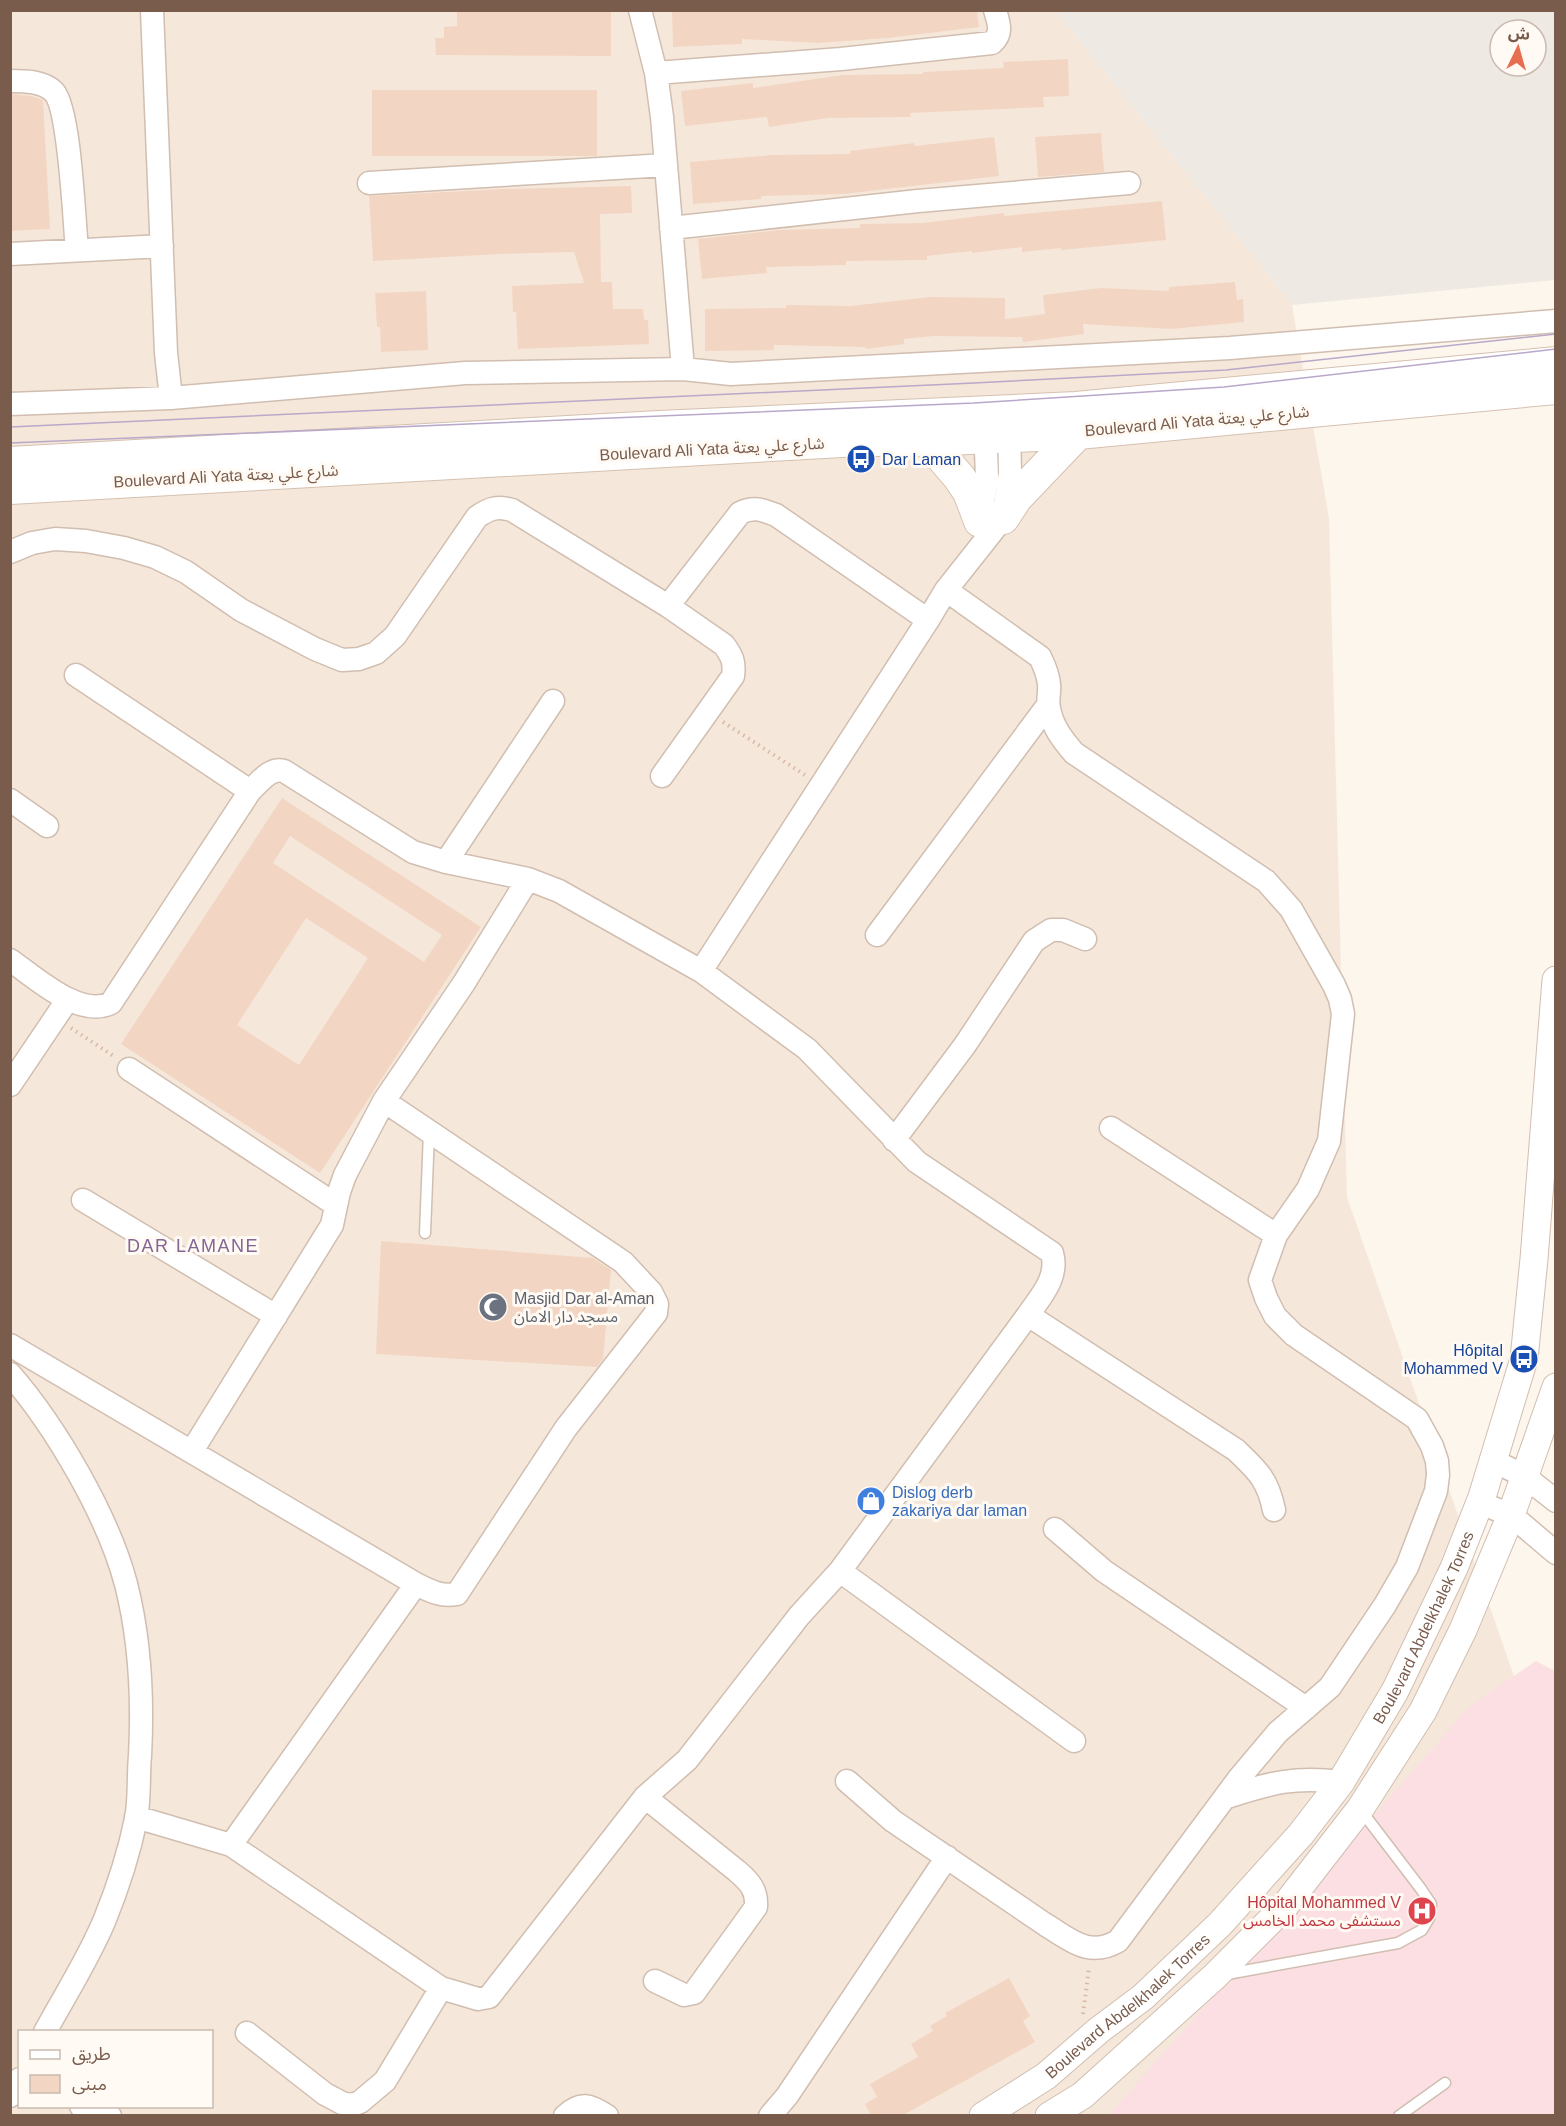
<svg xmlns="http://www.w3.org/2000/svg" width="1566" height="2126" viewBox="0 0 1566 2126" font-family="Helvetica,'Noto Sans Arabic',sans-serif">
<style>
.residential{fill:#f5e8da;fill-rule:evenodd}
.industrial{fill:#efe9e4;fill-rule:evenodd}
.medical{fill:#fbdfe3}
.building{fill:#f3d5c3;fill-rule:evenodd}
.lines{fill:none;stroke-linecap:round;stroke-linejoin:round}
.service-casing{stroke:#d1beb0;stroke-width:13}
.minor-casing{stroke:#d1beb0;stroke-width:25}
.tertiary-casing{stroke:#d1beb0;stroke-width:29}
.secondary-casing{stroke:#d6c0b0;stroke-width:34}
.path{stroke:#d9b8a5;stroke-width:4;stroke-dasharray:1.5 4.5;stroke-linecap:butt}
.service{stroke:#fff;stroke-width:10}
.minor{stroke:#fff;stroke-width:22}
.tertiary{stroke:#fff;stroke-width:27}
.secondary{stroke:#fff;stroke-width:32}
.tram{stroke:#b9a8c9;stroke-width:1.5}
.labels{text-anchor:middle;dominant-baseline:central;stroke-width:6;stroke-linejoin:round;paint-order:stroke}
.street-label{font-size:16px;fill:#7a5c4d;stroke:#fffaf3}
.transit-label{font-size:16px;fill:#164399;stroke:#fffaf3;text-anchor:start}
.worship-label{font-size:16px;fill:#5b616d;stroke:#fffaf3;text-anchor:start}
.shop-label{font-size:16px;fill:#366cbe;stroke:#fffaf3;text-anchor:start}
.health-label{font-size:16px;fill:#be3a42;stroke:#fffaf3;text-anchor:end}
.neighbourhood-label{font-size:18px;letter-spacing:1.5px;fill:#846695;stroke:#fffaf3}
</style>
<rect width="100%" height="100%" fill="#fdf6ec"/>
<path class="residential" d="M 11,11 L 1056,11 L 1292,305 L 1329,518 L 1347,1197 L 1515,1679 L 1555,2115 L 11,2116 ZM 20,2032 L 212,2032 L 212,2106 L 20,2106 Z"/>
<path class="industrial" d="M 1056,11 L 1555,11 L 1555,280 L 1292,305 ZM 1500,30 L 1536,30 L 1536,66 L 1500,66 Z"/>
<path class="medical" d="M 1536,1661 L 1555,1671 L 1555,2115 L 1108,2116 L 1470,1706 Z"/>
<path class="building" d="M 457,10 L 611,10 L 611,56 L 436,55 L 435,38 L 444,38 L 444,27 L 457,26 Z
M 696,10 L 977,10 L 979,27 L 888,38 L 818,43 L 742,39 L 742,44 L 673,47 L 672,12 Z
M 1068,59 L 1069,96 L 1043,97 L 1044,107 L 910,113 L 911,117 L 828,118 L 769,127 L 767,117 L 685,126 L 681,91 L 753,83 L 753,88 L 843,75 L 923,74 L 923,72 L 1004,68 L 1003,62 Z
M 372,90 L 597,90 L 597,156 L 372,156 Z
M 10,94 L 31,96 L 43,100 L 50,229 L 10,231 Z
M 1101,133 L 1104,172 L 1038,177 L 1035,137 Z
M 994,137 L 999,176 L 844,194 L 761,196 L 761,199 L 693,204 L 690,162 L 773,155 L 850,154 L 850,151 L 914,143 L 915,146 Z
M 631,186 L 632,213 L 600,214 L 601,282 L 612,282 L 613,309 L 643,309 L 644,320 L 648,320 L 649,344 L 518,349 L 516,312 L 513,312 L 512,286 L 584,283 L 574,252 L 500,254 L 373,261 L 369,196 L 504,189 Z
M 1162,201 L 1166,240 L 1061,250 L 1061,248 L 1022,252 L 1022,247 L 972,253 L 972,251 L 927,256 L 927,260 L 846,261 L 846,265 L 766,267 L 767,273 L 702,279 L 698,239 L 779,230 L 860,228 L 860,224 L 923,223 L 1004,213 L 1004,216 Z
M 1235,282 L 1237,300 L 1243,299 L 1244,322 L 1171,329 L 1083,324 L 1084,334 L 1023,342 L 1022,337 L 933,336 L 904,339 L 904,344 L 866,349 L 865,347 L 774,345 L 774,350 L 705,351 L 705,309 L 786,308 L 786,305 L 851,306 L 930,297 L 1005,298 L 1005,319 L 1045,314 L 1043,295 L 1101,288 L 1169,291 L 1169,287 Z
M 426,291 L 428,350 L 381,352 L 380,327 L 377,327 L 375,293 Z
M 282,798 L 481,927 L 320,1173 L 121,1044 ZM 290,836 L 442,935 L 424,962 L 273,863 ZM 306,918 L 368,958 L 299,1065 L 237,1025 Z
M 381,1241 L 593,1258 L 611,1270 L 603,1359 L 597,1367 L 376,1354 Z
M 1009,1978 L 1030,2016 L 1023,2021 L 1035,2042 L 903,2115 L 871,2115 L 865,2104 L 877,2097 L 870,2084 L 918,2057 L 911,2044 L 933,2031 L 930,2026 L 947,2016 L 945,2013 Z"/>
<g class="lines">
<g class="service-casing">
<path id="service" d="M 425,1233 L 429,1132
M 1227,1974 L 1398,1943 L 1422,1930 L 1429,1918 L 1431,1904 L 1421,1889 L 1360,1809
M 1399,2116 L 1445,2083"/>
</g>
<g class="minor-casing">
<path id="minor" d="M 152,10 L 166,353 L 171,398
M 640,10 L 656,73 L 662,117 L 683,369
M 656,73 L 841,59 L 992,43 C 1003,33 999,24 995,10
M 10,81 C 25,81 43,81 54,92 C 70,110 74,220 77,250
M 369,183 L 666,165
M 671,228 L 918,201 L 1129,183
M 10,254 L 162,246
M 10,404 L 171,398 L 465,373 L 683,369 L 731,374 L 1230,348 L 1556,321
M 980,519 L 987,478 L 985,423
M 10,552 L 32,543 L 55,539 L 86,541 L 124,548 L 155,557 L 186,572 L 241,610 L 315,649 L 342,660 L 359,659 L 376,653 L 395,636 L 477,517 C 490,508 497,506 512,510 L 668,606 L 724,645 C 732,656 735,662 733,676 L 662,776
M 668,606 L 740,513 C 754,506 763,510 776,515 L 928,620
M 76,675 L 250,791
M 10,800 L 47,826
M 446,862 L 553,701
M 877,935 L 1048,705
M 10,960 C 35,977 80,1019 111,1003 L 250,791 C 260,782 270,767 284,771 L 413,852 L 446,862 L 528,879 L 559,891 L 701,971 L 807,1049 L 917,1162 L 1052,1253 C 1059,1277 1041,1296 1028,1315 L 840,1571 L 799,1616 L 687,1760 L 645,1797 L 489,1997 L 478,1999 L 441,1988 L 231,1845 L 136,1817
M 701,971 L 928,620 L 946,590 L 1003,518 L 1010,473 L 1009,423
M 129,1069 L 336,1205
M 10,1085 L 68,999
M 1111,1128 L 1276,1235
M 894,1140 L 965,1045 L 1034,941 L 1051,930 L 1063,930 L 1085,939
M 83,1200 L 276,1316
M 1028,1315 L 1236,1450 C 1258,1471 1268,1480 1274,1510
M 10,1345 L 416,1584 C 430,1591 441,1597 457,1594 L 566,1428 L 656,1313 L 657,1304 L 651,1292 L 623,1262 L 384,1101
M 10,1374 C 56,1427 108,1516 126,1584 C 140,1639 143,1699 140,1756 C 138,1776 140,1799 136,1819 C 129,1853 118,1887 105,1919 C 89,1958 65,1995 45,2032
M 192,1451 L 332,1225 L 339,1192 L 345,1175 L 384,1101 L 464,983 L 528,879
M 1494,1461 L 1524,1476 L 1556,1501
M 1480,1503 L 1511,1515 L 1556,1553
M 1055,1529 L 1104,1571 L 1306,1708
M 840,1571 L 1074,1741
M 847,1781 L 893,1821 L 1046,1925 C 1071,1940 1089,1958 1118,1941 L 1240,1777 L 1278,1732 L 1330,1687 L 1385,1605 L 1407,1567 L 1436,1491 L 1438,1475 L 1437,1461 L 1432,1446 L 1417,1419 L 1294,1335 L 1275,1316 L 1266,1298 L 1260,1280 L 1276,1235 L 1308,1189 L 1329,1141 L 1343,1014 L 1340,999 L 1334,985 L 1291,909 L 1266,881 L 1074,753 C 1062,739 1052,726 1049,708 C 1047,700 1050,692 1049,684 C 1048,674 1044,665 1040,657 L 946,590
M 645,1797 L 737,1871 C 750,1882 757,1890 756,1907 L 694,1993 L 684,1995 L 655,1981
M 1227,1797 C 1270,1783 1295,1776 1341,1782
M 231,1845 L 416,1584
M 247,2033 L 325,2094 L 342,2103 L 352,2105 L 360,2102 L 385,2081 L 441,1988
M 10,2096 L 20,2079
M 81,2106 L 110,2116
M 565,2116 C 581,2101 590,2105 607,2116
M 770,2116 L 787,2096 L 947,1857"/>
</g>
<g class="tertiary-casing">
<g id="tertiary">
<path id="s1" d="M 983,2116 L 1046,2076 L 1099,2030 L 1143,1997 L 1220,1924 L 1301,1834 L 1341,1782 L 1395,1691 L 1454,1568 L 1482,1497 L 1524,1359 L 1534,1259 L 1556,980"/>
<path d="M 1049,2116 L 1083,2095 L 1215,1976 L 1284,1907 L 1360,1809 L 1423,1711 L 1463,1630 L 1511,1515 L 1556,1387"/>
</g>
</g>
<g class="secondary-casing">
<path id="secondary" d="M 927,440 L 959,477 L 969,492 L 980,521
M 10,463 L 659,427 L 1076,408 L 1556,363
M 10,488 L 860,440 L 927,440 L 1078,433 L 1556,388
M 1003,518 L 1016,498 L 1078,433"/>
</g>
<path class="path" d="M 723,722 L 805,775
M 71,1028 L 115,1057
M 1083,2014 L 1089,1968"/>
<use href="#service" class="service"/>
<use href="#minor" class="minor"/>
<use href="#tertiary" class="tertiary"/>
<use href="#secondary" class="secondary"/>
<path class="tram" d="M 10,427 L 974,383 L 1226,370 L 1556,334
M 10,443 L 974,403 L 1224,387 L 1556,349"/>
</g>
<defs>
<g id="bus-disc" transform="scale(1.5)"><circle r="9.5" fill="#1a4fb4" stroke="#fffaf3"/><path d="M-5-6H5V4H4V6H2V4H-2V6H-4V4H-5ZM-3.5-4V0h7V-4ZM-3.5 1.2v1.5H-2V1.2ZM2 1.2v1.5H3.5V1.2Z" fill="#fff"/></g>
<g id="mosque-disc" transform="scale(1.5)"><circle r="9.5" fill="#6b7280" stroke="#fffaf3"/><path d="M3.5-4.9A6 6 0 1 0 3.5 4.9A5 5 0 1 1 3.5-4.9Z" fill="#fff"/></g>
<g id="shop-disc" transform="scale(1.5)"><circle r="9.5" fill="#3f7fe0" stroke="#fffaf3"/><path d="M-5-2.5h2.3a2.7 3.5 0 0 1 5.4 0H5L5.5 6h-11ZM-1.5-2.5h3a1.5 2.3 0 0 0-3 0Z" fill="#fff"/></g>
<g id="hospital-disc" transform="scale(1.5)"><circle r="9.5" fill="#e0444e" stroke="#fffaf3"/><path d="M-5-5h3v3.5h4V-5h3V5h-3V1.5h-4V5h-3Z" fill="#fff"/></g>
</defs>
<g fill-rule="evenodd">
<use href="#bus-disc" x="861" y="459"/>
<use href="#mosque-disc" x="493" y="1307"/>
<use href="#bus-disc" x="1524" y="1359"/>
<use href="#shop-disc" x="871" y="1501"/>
<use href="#hospital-disc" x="1422" y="1911"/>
</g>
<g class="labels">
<g class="street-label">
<text transform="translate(1197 421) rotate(-5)">Boulevard Ali Yata شارع علي يعتة</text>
<text transform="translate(712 449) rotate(-3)">Boulevard Ali Yata شارع علي يعتة</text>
<text transform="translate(226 476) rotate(-3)">Boulevard Ali Yata شارع علي يعتة</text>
<text stroke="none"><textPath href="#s1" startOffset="668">Boulevard Abdelkhalek Torres</textPath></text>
<text stroke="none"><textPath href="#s1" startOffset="182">Boulevard Abdelkhalek Torres</textPath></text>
</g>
<g class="transit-label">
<text x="882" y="459">Dar Laman</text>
<text x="1503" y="1350" text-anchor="end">Hôpital<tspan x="1503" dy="18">Mohammed V</tspan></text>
</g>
<g class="worship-label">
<text x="514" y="1298">Masjid Dar al-Aman<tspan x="514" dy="18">مسجد دار الامان</tspan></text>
</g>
<g class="shop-label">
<text x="892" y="1492">Dislog derb<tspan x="892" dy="18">zakariya dar laman</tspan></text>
</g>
<g class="health-label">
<text x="1401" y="1902">Hôpital Mohammed V<tspan x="1401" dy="18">مستشفى محمد الخامس</tspan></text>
</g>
<g class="neighbourhood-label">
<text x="193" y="1246">DAR LAMANE</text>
</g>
</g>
<rect width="1566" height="2126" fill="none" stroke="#7a5c4d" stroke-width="24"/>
<rect x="18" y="2030" width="195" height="78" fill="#fffaf3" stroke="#cabbb1" stroke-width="1.5"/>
<rect x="30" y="2050" width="30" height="9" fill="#ffffff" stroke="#cabbb1" stroke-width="1.5"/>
<text x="72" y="2060" font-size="18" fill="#7a5c4d">طريق</text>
<rect x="30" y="2075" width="30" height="18" fill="#f3d5c3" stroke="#cabbb1" stroke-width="1.5"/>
<text x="72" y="2090" font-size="18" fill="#7a5c4d">مبنى</text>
<g transform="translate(1518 48) rotate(5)"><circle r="28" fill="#fffaf3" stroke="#cabbb1" stroke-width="1.5"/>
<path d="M0-4.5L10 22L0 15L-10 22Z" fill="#e76f51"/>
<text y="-9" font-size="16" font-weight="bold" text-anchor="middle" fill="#7a5c4d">ش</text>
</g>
</svg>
